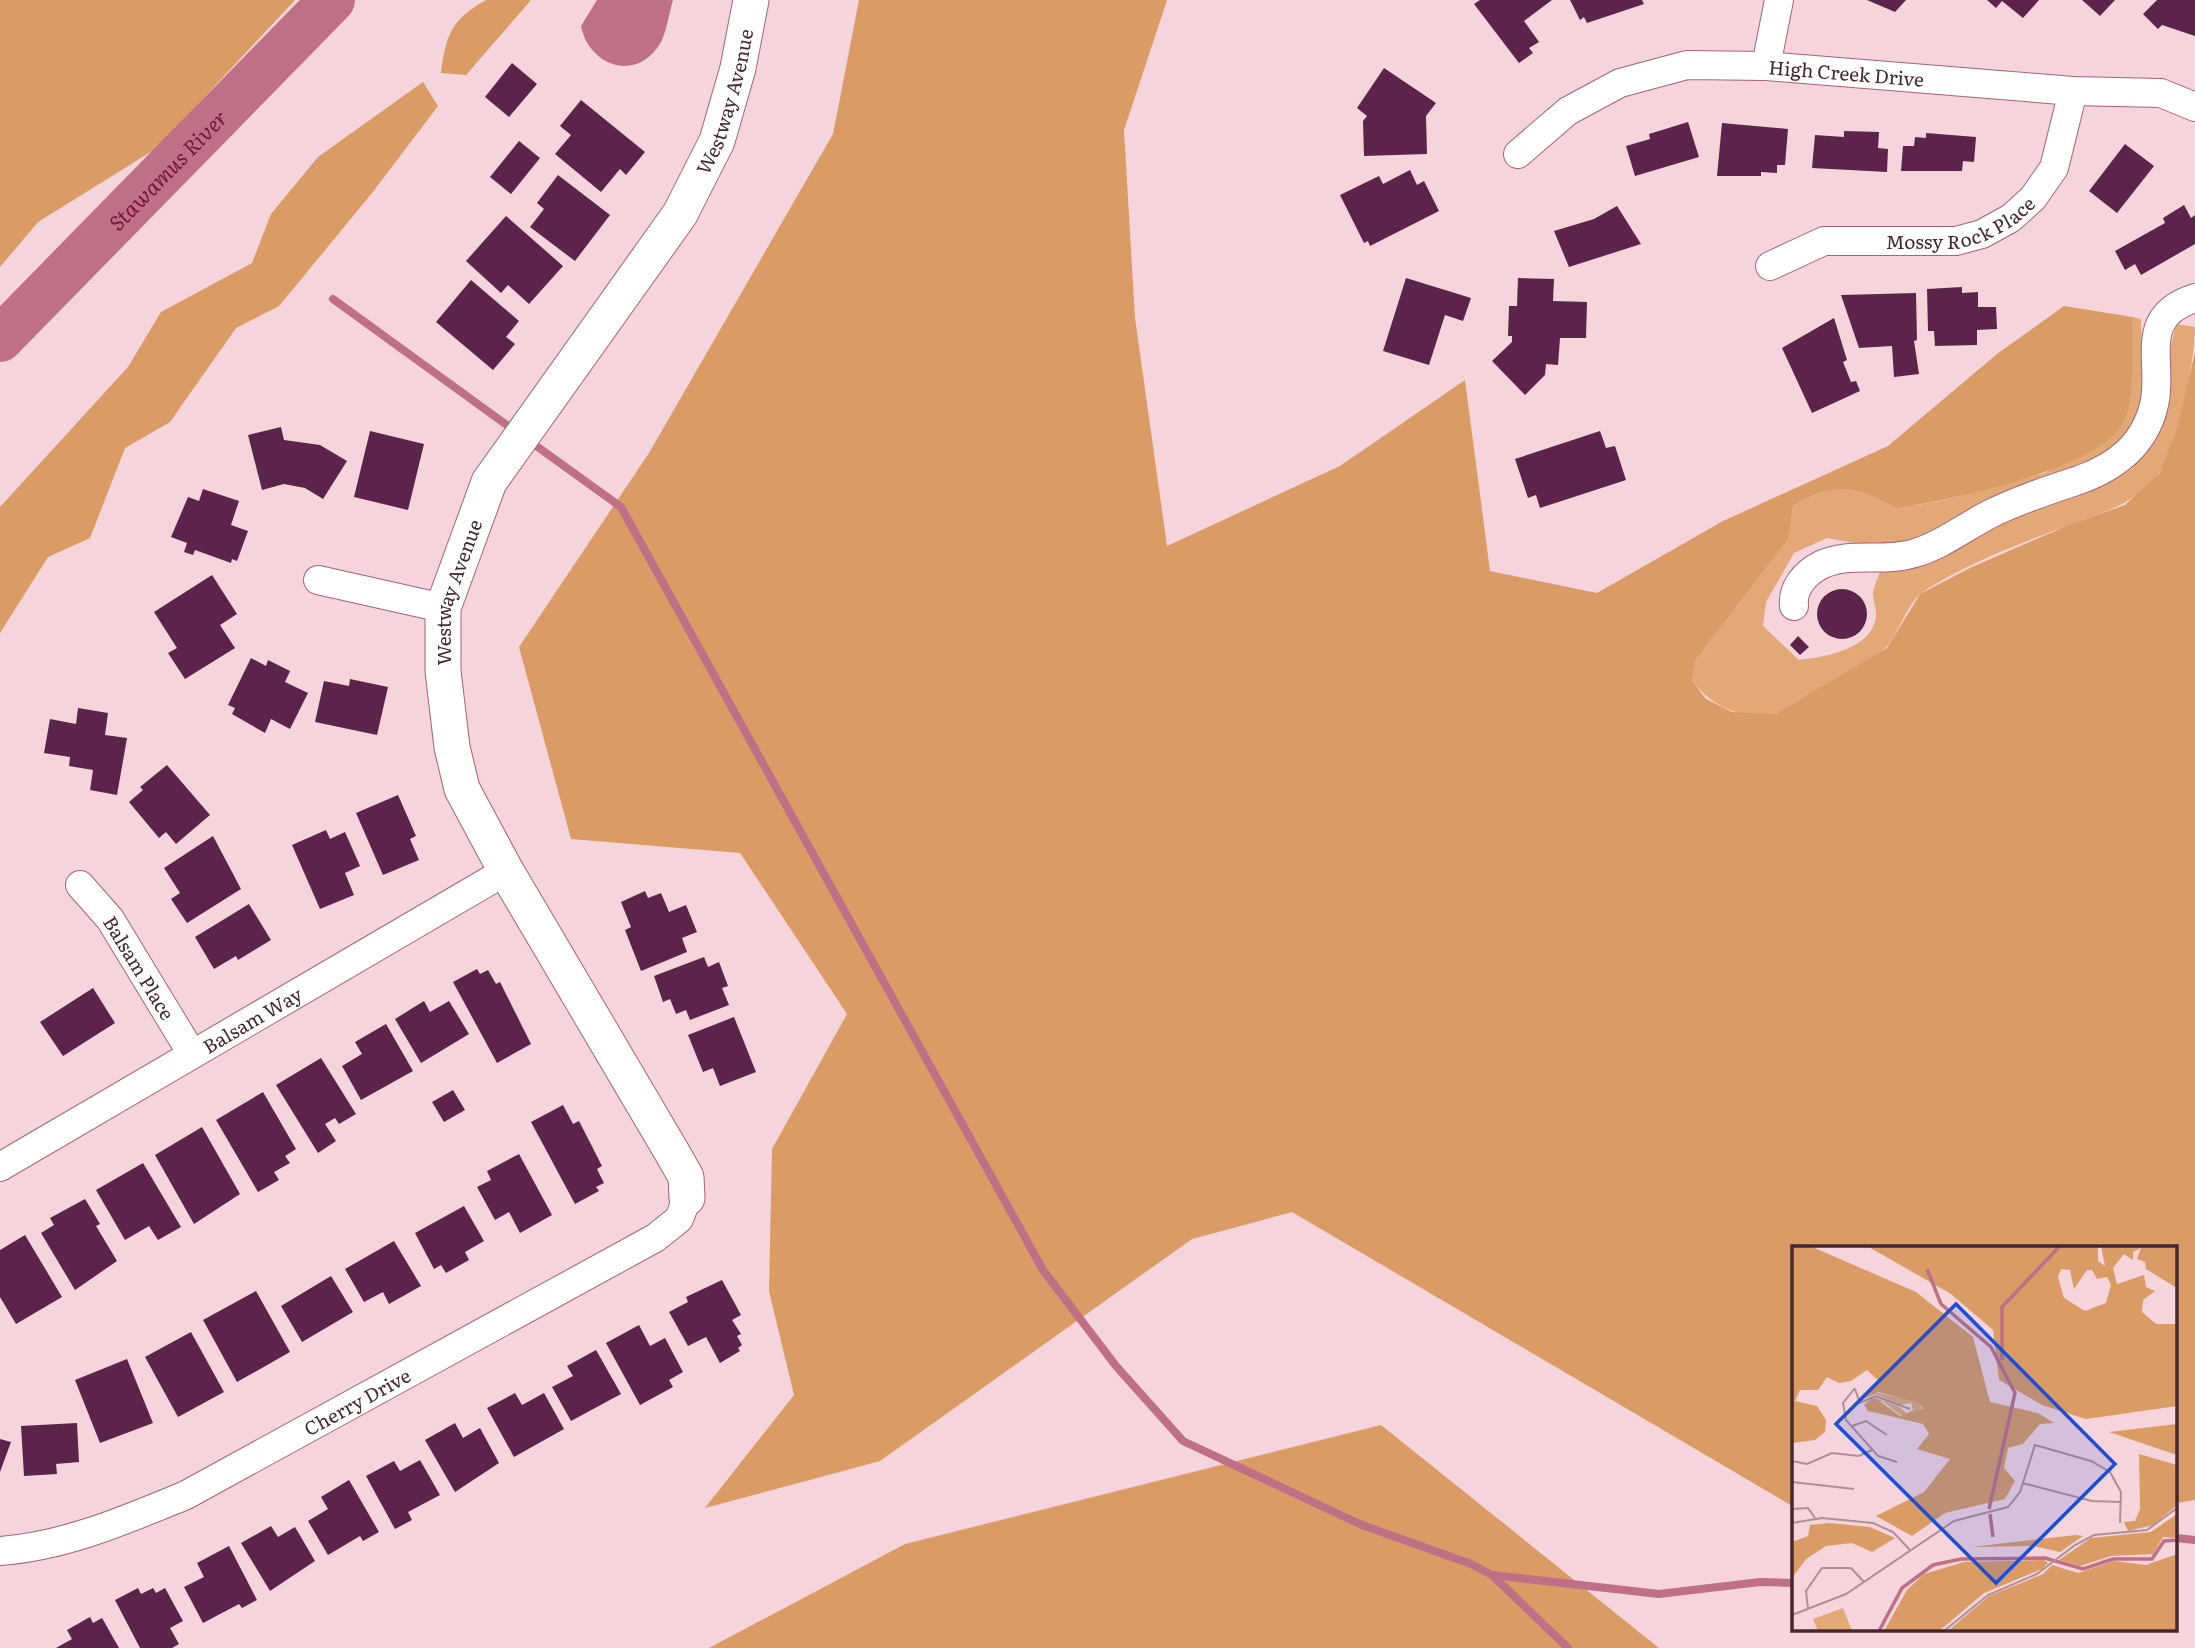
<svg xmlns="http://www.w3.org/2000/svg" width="2195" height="1648" viewBox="0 0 2195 1648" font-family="Literata,serif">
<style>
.green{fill:#e2a876}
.forest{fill:#da9b64}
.water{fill:#bf6f86}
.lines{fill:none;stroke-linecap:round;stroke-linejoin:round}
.stream{stroke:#bf6f86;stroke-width:8}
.river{stroke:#bf6f86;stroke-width:46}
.building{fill:#5c244a}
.minor-casing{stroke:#aa6177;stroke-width:30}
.tertiary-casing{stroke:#aa6177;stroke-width:37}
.minor{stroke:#fff;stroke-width:28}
.tertiary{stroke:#fff;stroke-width:35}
.labels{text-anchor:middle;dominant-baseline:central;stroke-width:7;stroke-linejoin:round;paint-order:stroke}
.street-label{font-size:19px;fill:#462730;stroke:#fff}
.water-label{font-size:21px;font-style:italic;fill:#76143d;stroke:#fff}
.inset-river{fill:none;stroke:#bf6f86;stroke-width:3.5}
.inset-road{fill:none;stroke:#af8f97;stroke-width:2}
.view{fill:#1d4ed8;fill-opacity:0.15;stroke:#1d4ed8;stroke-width:3.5}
.inset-edge{fill:none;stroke:#462730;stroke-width:3.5}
</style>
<rect width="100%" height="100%" fill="#f5d4dc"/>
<path class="green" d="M 2133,317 L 2141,319 L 2143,391 L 2133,431 L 2108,457 L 1892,550 L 1827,538 L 1794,553 L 1766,602 L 1763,626 L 1799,660 C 1825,657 1872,649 1876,617 C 1877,609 1873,602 1873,595 C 1873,587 1879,576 1881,569 L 1992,521 L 2101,486 L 2132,469 L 2152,442 L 2169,407 L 2168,358 L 2176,324 L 2195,327 C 2195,359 2178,452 2158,475 C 2129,507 2110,509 2072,524 C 2028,540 1961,566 1923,592 C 1907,603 1900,630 1888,645 C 1880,657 1790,711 1775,714 C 1742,721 1712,706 1692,681 L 1695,661 L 1789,538 L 1793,506 C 1830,482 1860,485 1896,509 L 1944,500 L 2045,473 L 2125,418 L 2132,373 Z"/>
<path class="forest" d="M 0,0 L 295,0 L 157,148 L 38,222 L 0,267 Z
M 486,0 L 531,0 L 466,75 L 441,73 C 446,34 452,19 486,0 Z
M 859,0 L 1167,0 L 1124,130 L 1135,318 L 1167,546 L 1340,466 L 1465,380 L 1490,571 L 1597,593 L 1723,521 L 1888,446 L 1997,354 L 2064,306 L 2133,317 C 2132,343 2135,396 2125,419 C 2102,471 1949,499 1896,509 C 1860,485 1830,482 1793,506 L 1789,538 L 1695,661 L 1692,681 L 1706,699 L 1732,712 L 1776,714 L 1887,648 L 1920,594 L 1970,568 L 2071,524 L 2125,505 L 2160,473 L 2178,426 L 2195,352 L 2195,1500 L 2176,1503 L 2176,1247 L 1794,1247 L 1794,1507 L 1292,1212 L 1192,1239 L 880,1461 L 705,1508 L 794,1395 L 769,1291 L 772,1149 L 847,1014 L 740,853 L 571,839 L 519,647 L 649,453 L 833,134 Z
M 423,82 L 438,106 L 372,193 L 279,306 L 236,328 L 170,422 L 125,448 L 90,538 L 48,557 L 0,633 L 0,507 L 128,367 L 161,312 L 252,263 L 271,214 L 318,157 Z
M 1381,1425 L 1659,1648 L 709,1648 L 905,1544 Z"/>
<path class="water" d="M 597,0 L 673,0 C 669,13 667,30 661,42 C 638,83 589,67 581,26 Z"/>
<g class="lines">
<path class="stream" d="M 333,299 L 515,431
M 528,440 L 621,507 L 1043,1270 L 1116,1366 L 1183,1441 L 1362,1525 L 1471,1564 L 1492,1575 L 1568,1648
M 2176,1538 L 2195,1540
M 1492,1575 L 1659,1594 L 1760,1582 L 1794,1583"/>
<path class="river" id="s1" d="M 0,339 L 332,0"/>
</g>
<path class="building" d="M 1480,0 L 1552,0 L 1524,21 L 1539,42 L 1529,48 L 1533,53 L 1519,63 L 1474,4 Z
M 1570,0 L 1642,0 L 1644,4 L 1587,23 L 1584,17 L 1580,20 Z
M 1867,0 L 1906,0 L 1895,12 Z
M 1987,0 L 2039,0 L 2023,18 L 2002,1 L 1996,8 Z
M 2082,0 L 2115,0 L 2100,16 Z
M 2157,0 L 2195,0 L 2195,36 L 2162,25 L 2158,29 L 2143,14 Z
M 512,63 L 537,84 L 509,117 L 485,97 Z
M 1384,68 L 1436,103 L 1426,116 L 1427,154 L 1364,156 L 1363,121 L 1367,116 L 1357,108 Z
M 581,100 L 645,152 L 626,175 L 620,169 L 601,192 L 555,154 L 571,135 L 560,126 Z
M 1688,122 L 1699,157 L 1635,176 L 1626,146 L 1650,139 L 1649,134 Z
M 1722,123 L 1788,129 L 1785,165 L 1777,165 L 1777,173 L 1761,172 L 1761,176 L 1717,176 Z
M 1844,131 L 1879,132 L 1878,148 L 1888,149 L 1887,172 L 1812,168 L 1815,135 L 1844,137 Z
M 1926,133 L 1976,137 L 1974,162 L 1963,161 L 1962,171 L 1901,171 L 1903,146 L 1914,146 L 1915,137 L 1926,138 Z
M 519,141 L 540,158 L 511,194 L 490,177 Z
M 2125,144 L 2154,166 L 2117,213 L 2089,191 Z
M 1410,170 L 1417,185 L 1424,181 L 1439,211 L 1370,246 L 1368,241 L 1364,243 L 1340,195 L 1379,176 L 1383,184 Z
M 558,175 L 610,215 L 575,261 L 530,227 L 544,209 L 537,203 Z
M 2184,205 L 2191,218 L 2195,215 L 2195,244 L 2141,275 L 2135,264 L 2125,270 L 2115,251 L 2165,223 L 2163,218 Z
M 1617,206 L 1641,244 L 1569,267 L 1554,231 L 1594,219 Z
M 506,216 L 563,266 L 529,304 L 508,285 L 501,293 L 466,261 Z
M 1406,278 L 1471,298 L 1463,321 L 1445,315 L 1429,365 L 1383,351 Z
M 1518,278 L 1554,279 L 1553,301 L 1587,302 L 1586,338 L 1560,338 L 1558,365 L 1546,364 L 1545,375 L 1525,395 L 1492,361 L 1512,342 L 1512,336 L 1508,336 L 1509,306 L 1517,306 Z
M 471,280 L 519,321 L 506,337 L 515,344 L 493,370 L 436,322 Z
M 1962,287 L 1962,293 L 1978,292 L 1978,307 L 1996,307 L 1997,329 L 1977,330 L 1977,345 L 1935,346 L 1934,331 L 1928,331 L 1927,289 Z
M 1916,293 L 1917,340 L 1914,341 L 1919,374 L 1894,377 L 1892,346 L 1859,348 L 1841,295 Z
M 1834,318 L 1847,360 L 1843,362 L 1851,382 L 1856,381 L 1860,391 L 1812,413 L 1782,348 Z
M 281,427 L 284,440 L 320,445 L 347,461 L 323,499 L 305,488 L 284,484 L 262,490 L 248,435 Z
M 370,431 L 424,444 L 408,510 L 354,497 Z
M 1600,431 L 1606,448 L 1615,446 L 1626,480 L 1540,508 L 1536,495 L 1528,498 L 1515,459 Z
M 203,489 L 239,501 L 231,525 L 248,531 L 237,561 L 232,559 L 231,563 L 195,550 L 193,555 L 184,552 L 187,543 L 171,537 L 188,497 L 199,501 Z
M 212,575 L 237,614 L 220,625 L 235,648 L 185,679 L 168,653 L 177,648 L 154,612 Z
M1817 614a25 25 0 1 1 50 0a25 25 0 1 1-50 0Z
M 1798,636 L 1809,647 L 1800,655 L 1790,645 Z
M 251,658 L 266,666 L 268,660 L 290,671 L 285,682 L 308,693 L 290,729 L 271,719 L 265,733 L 232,714 L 235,708 L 228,705 Z
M 350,679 L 388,687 L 377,735 L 315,722 L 324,681 L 349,686 Z
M 78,708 L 108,713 L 105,735 L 127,738 L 117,795 L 90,790 L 93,770 L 69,766 L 70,757 L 44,753 L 50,719 L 76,724 Z
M 167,765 L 210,815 L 176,844 L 166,832 L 159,838 L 129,802 L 143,790 L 140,787 Z
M 398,795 L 416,836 L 410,839 L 419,860 L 383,875 L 356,813 Z
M 326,830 L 330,839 L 345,832 L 360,866 L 345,873 L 354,895 L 320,909 L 292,845 Z
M 213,836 L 241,889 L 187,923 L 171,899 L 180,893 L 164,868 Z
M 645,891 L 648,898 L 661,893 L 669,912 L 686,905 L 697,932 L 682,938 L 687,952 L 641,971 L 625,930 L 631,927 L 621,902 Z
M 249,904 L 271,940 L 238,960 L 236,956 L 214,969 L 195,937 Z
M 704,957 L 708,967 L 719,962 L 728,986 L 722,988 L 729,1005 L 690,1020 L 686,1010 L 676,1014 L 670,999 L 663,1002 L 654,976 Z
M 477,969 L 480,974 L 488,970 L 496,984 L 500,982 L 531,1044 L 497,1063 L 453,982 Z
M 93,988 L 115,1023 L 63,1056 L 40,1022 Z
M 424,1001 L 430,1012 L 449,1001 L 469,1034 L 421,1063 L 395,1019 Z
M 734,1017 L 756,1072 L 720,1086 L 713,1068 L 703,1072 L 688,1035 Z
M 386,1024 L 413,1071 L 361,1100 L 342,1066 L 362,1054 L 355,1042 Z
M 321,1058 L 356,1114 L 339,1124 L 335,1118 L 325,1124 L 336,1141 L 318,1153 L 276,1085 Z
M 453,1090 L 465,1110 L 444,1122 L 432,1102 Z
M 263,1092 L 296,1149 L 285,1156 L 290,1163 L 274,1172 L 279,1180 L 258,1192 L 216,1120 Z
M 563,1105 L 573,1124 L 579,1121 L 602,1166 L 597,1169 L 604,1183 L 596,1187 L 599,1191 L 575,1204 L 531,1122 Z
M 202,1127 L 240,1194 L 194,1224 L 155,1155 Z
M 519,1154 L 552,1215 L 520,1233 L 509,1212 L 495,1220 L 477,1187 L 491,1180 L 487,1171 Z
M 143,1163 L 181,1227 L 158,1240 L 149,1226 L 125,1240 L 96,1190 Z
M 85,1199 L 100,1224 L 96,1226 L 117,1261 L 75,1290 L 41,1233 L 54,1225 L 50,1218 Z
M 464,1206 L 484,1241 L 465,1252 L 469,1260 L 446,1273 L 441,1265 L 434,1269 L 415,1233 Z
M 25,1235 L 62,1297 L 16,1324 L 0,1297 L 0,1250 Z
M 394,1241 L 421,1286 L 389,1304 L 383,1292 L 364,1302 L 345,1269 Z
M 331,1276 L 353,1312 L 302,1342 L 281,1306 Z
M 722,1280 L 741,1315 L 732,1320 L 741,1334 L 737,1336 L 742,1345 L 738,1348 L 740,1351 L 720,1363 L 706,1337 L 688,1346 L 669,1312 L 688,1302 L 686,1297 Z
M 256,1291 L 290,1352 L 237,1382 L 203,1320 Z
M 639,1325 L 650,1346 L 665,1338 L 683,1372 L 669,1380 L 673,1387 L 640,1405 L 606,1343 Z
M 191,1332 L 224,1392 L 178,1417 L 145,1357 Z
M 596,1350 L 621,1394 L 571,1421 L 552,1387 L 573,1376 L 567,1366 Z
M 127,1359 L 153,1423 L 100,1443 L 75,1380 Z
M 515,1393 L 522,1405 L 544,1393 L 564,1429 L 514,1457 L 487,1408 Z
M 77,1423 L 79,1462 L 56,1464 L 57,1474 L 24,1476 L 21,1426 Z
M 455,1423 L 463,1438 L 480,1428 L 499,1463 L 455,1492 L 425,1440 Z
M 0,1439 L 11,1442 L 0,1472 Z
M 420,1460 L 440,1495 L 408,1512 L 412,1520 L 395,1529 L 366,1476 L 394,1461 L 400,1471 Z
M 349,1480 L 379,1532 L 363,1541 L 360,1536 L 328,1555 L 308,1521 L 328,1509 L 321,1497 Z
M 271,1526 L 278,1537 L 295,1527 L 315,1561 L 270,1591 L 241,1543 Z
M 229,1546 L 257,1600 L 242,1608 L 239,1604 L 203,1623 L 184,1587 L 204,1577 L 197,1563 Z
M 138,1588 L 141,1594 L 153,1588 L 156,1593 L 165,1588 L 183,1621 L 170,1628 L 179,1644 L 172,1648 L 140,1648 L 115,1600 Z
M 90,1617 L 93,1623 L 102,1618 L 119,1648 L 56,1648 L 72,1639 L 67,1630 Z"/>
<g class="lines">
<g class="minor-casing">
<g id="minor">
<path d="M 1766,66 L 1779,0"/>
<path id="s2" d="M 1518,154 L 1568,111 L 1620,83 L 1687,65 L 1766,66 L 2073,91 L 2161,93 L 2195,107"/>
<path id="s3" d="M 1770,266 L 1824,241 L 1956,241 L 1982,234 L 2011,218 L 2033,198 L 2054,168 L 2073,91"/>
<path d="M 318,580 L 443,608"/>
<path d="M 1794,606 C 1792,588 1805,573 1821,565 C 1850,551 1883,563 1915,553 C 1942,545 1965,527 1990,514 C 2018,500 2049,490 2079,480 C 2118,466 2147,443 2155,400 C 2162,358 2138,316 2195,298"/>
<path id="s4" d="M 80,885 L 110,919 L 192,1054"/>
<path id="s5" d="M 0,1167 L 506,871"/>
<path id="s6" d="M 0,1551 C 66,1546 125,1520 186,1495 L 655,1238 L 679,1219 L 687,1198"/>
</g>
</g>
<g class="tertiary-casing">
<g id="tertiary">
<path id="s7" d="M 687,1198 L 686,1177 L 673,1154 L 506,871 L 462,789 L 452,747 L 443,671 L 443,608 L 489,482 L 680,214 L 717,141 L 738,68 L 751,0"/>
</g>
</g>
<use href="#minor" class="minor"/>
<use href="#tertiary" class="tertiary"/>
</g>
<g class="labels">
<g class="street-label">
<text stroke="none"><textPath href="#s2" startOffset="354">High Creek Drive</textPath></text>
<text stroke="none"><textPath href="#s7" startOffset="1237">Westway Avenue</textPath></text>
<text stroke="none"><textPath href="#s3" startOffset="200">Mossy Rock Place</textPath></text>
<text stroke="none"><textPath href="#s7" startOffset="670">Westway Avenue</textPath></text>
<text stroke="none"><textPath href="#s4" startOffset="102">Balsam Place</textPath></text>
<text stroke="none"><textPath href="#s5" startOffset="292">Balsam Way</textPath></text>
<text stroke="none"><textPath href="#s6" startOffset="390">Cherry Drive</textPath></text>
</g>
<g class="water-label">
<text stroke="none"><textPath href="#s1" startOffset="238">Stawamus River</textPath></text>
</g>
</g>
<g transform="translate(1792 1246)">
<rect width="385" height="385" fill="#f5d4dc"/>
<path d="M 81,146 L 127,156 L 130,165 L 110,170 L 90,155 L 72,159 L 80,151 L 106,160 L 114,167 L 121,164 L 119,157 L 108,159 L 83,148 L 68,154 ZM 51,362 L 60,385 L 26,385 L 21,373 Z" fill="#e2a876"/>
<path d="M 0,0 L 18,0 L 124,46 L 181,91 L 198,156 L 246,167 L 262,177 L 248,178 L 231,198 L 216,202 L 212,222 L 223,235 L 213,253 L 153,267 L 120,290 L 84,270 L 132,246 L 158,213 L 125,203 L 137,188 L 131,178 L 76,165 L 72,159 L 83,152 L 108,170 L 131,163 L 127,157 L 86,146 L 68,154 L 87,135 L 75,124 L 59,135 L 47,137 L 35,131 L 26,144 L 8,144 L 3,155 L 25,160 L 34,174 L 33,186 L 23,194 L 0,197 ZM 75,0 L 306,0 L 306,15 L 313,20 L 309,0 L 385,0 L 385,42 L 354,23 L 353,16 L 345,13 L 349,2 L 341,6 L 341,14 L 332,8 L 321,22 L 325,38 L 352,29 L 354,41 L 363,45 L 351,54 L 350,66 L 364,78 L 384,78 L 385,160 L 294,173 L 250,159 L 207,134 L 201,84 L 159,48 ZM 269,23 L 278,24 L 282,43 L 295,24 L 300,24 L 305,33 L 315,31 L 319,39 L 314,57 L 293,65 L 272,52 L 266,31 ZM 385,178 L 385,209 L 317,186 ZM 347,208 L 385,219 L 385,259 L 361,279 L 336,285 L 332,276 L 343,275 L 348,263 ZM 385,268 L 385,292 L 371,291 L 361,308 L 319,310 L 288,320 L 267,314 L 299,292 L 359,286 ZM 37,277 L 78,281 L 103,292 L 80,306 L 60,297 L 34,300 L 14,313 L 0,332 L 0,296 L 16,290 L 18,279 ZM 284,289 L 291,290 L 268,306 L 241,300 L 179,301 ZM 385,308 L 385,385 L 156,385 L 197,350 L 251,328 L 260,319 L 286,327 L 322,315 L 354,319 ZM 252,314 L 256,317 L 250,323 L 192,347 L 147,385 L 92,385 L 115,344 L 132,328 L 172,316 Z" fill="#da9b64" fill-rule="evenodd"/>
<path class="inset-river" d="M 135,23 L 149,58 L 199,101 L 223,147 L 197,263M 210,114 L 210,61 L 268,0M 198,268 L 201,291M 87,385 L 110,342 L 141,319 L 169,313 L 253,312 L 291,323 L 321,313 L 360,313 L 372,295 L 385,294"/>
<path class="inset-road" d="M 63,142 L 51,157 L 54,174 L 86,210 L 105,216M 63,143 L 68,157 L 83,150 L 118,163M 60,180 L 74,175 L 95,189M 0,215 L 15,218 L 40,207 L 67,210 L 80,204M 0,236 L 62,243M 230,237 L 300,255 L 328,256M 0,263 L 16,262 L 23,272M 0,277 L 30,272 L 81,277 L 101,286 L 118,304M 16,363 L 14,345 L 30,322 L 59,322 L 72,336M 0,369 L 54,348 L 162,275 L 216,261 L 228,246 L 243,199 L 299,215 L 318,226 L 329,246 L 328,277M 152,385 L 196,349 L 245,328 L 283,299 L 302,289 L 355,284 L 385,262"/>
<path class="view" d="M 164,58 L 323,218 L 204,337 L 44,178 Z"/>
<rect width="385" height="385" class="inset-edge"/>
</g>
</svg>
